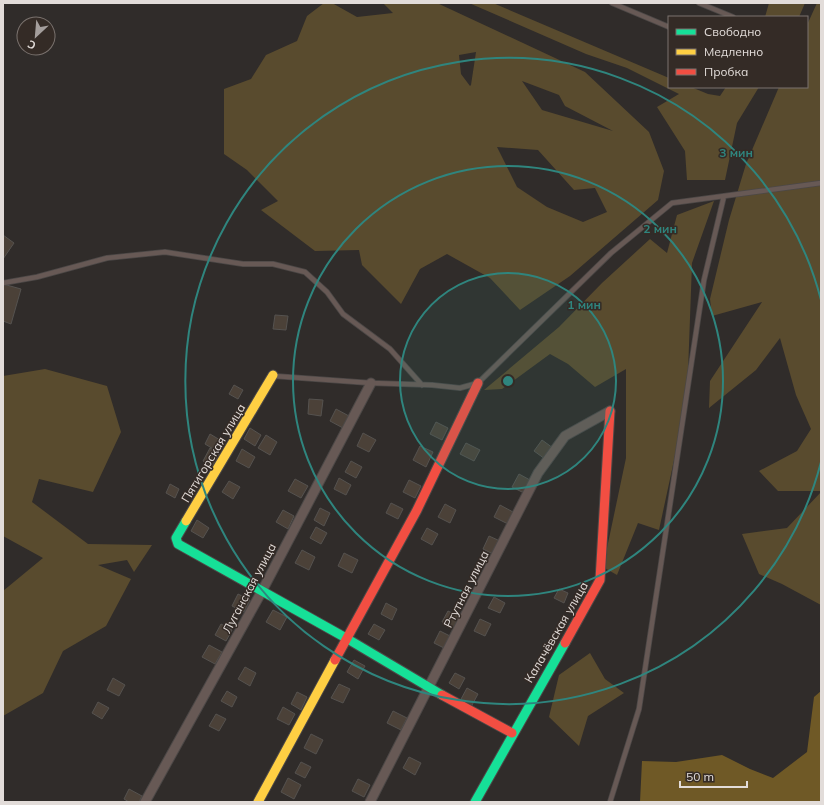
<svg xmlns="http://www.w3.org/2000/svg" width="824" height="805" viewBox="0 0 824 805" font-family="Mulish,sans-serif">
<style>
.green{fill:#594b2e;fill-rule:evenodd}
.forest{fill:#6f5926}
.building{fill:#4b4138;stroke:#55524f}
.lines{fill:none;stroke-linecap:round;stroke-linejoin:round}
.lane-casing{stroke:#4c4847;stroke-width:6}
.street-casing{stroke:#4c4847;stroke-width:11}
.fast-casing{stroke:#4c4847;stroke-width:11}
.slow-casing{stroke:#4c4847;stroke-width:11}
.jam-casing{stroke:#4c4847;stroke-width:11}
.lane{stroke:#675955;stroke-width:4.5}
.street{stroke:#675955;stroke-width:9}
.fast{stroke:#16e098;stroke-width:9}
.slow{stroke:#ffcf43;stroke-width:9}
.jam{stroke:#f24e42;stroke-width:9}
.ring{fill:none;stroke:#2f857e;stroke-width:2}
.labels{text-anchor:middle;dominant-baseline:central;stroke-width:3;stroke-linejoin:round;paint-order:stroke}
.street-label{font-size:12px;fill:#e2dcd9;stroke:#342b26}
.centre{fill:#2f857e;stroke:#342b26;stroke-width:2}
.ring-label{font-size:12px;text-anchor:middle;font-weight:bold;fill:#2f857e;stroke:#342b26;stroke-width:3;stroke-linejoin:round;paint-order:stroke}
</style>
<rect width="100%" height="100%" fill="#302c2a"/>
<path class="green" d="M 324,3 L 332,3 L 357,17 L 393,13 L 383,3 L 437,3 L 585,72 L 649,132 L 664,171 L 658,200 L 570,276 L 520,310 L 490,278 L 447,254 L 420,269 L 401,304 L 362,265 L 359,250 L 315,251 L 261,210 L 278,201 L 247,170 L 224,154 L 224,89 L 251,79 L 266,55 L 297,41 L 307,16 ZM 476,52 L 471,85 L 470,86 L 461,74 L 459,55 ZM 522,81 L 559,95 L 565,106 L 613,131 L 542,110 ZM 497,147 L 538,150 L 574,190 L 595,188 L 607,212 L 583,222 L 547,207 L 517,187 Z
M 469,3 L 493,3 L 669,78 L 669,87 L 691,87 L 708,94 L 720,96 L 726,87 L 759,87 L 737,123 L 725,180 L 687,180 L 685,151 L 657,107 L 679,94 L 627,68 L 586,54 Z
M 769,3 L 805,3 L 799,17 L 765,17 Z
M 817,3 L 821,3 L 821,491 L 778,491 L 759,471 L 797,451 L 811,429 L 796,395 L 780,338 L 756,370 L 709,408 L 710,381 L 762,302 L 712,316 L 710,299 L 729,220 L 746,164 L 779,87 L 807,87 L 807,25 Z
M 714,201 L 692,263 L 687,400 L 659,530 L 638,523 L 617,575 L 603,567 L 626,458 L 626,369 L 595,387 L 568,364 L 550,354 L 502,389 L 484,390 L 559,327 L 602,283 L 650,239 L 667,253 L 677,215 Z
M 45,369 L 107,386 L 121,432 L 93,492 L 39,479 L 32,502 L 88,544 L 152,545 L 134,572 L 127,560 L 98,565 L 131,579 L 106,626 L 63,651 L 43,693 L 3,716 L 3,591 L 43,558 L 3,536 L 3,376 Z
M 821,492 L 821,605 L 782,584 L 759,574 L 742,534 L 787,528 Z
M 590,653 L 605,679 L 624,693 L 588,716 L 579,746 L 549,717 L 559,675 Z"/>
<path class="forest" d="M 821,691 L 821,802 L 640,802 L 642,761 L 676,762 L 722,755 L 750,769 L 773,778 L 807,752 L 814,697 Z"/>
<path class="building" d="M 3,235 L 14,243 L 3,259 Z
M 3,284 L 21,289 L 11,324 L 3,321 Z
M 275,315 L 288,316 L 286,330 L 273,329 Z
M 234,385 L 243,390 L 238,399 L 229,394 Z
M 309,399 L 323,400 L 321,416 L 308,414 Z
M 336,409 L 349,416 L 343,428 L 330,421 Z
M 436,422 L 448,428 L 442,440 L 430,434 Z
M 250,428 L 261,435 L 255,446 L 244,439 Z
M 363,433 L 376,440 L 369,452 L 357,446 Z
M 210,434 L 220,440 L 215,450 L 205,444 Z
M 266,435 L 277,442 L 270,455 L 258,448 Z
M 542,440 L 553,448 L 545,459 L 534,451 Z
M 466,443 L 480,450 L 474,461 L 460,454 Z
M 420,446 L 433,452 L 426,467 L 413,460 Z
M 210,448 L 221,455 L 214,467 L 203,461 Z
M 242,449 L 255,457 L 249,468 L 236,461 Z
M 351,461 L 362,467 L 356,478 L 345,472 Z
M 519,474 L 530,480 L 524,493 L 512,487 Z
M 339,478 L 351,485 L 346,495 L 334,489 Z
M 295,479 L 308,486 L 301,498 L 288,491 Z
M 409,480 L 421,486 L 415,498 L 403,492 Z
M 229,481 L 240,487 L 233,499 L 222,492 Z
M 170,484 L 179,489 L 175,498 L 166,493 Z
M 391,503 L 403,509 L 398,519 L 386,513 Z
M 445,504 L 456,510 L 450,523 L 438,517 Z
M 500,505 L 513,512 L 508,524 L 494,517 Z
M 320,508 L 330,513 L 324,526 L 314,520 Z
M 283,510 L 294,516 L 288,529 L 276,522 Z
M 197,520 L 209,528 L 203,538 L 191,531 Z
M 316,527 L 327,533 L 321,544 L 310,538 Z
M 427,528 L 438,534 L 432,545 L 421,539 Z
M 489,536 L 500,541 L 493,554 L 483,549 Z
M 302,550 L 315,557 L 309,570 L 295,563 Z
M 344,553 L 358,560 L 352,573 L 338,566 Z
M 559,589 L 568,593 L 564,603 L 554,598 Z
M 238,594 L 250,600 L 244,612 L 232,606 Z
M 494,597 L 505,603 L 500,613 L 488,608 Z
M 386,603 L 397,609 L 392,620 L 381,614 Z
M 273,610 L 287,617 L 280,630 L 266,622 Z
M 448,611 L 460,617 L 454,628 L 442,622 Z
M 480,619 L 491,624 L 485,636 L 474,631 Z
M 221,624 L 232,630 L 226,641 L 215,635 Z
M 374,624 L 385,630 L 379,640 L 368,634 Z
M 440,631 L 452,637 L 446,649 L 434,643 Z
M 209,645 L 222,652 L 215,664 L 202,657 Z
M 354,660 L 365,666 L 358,679 L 347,672 Z
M 245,667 L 256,673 L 250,686 L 238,679 Z
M 455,673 L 465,678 L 459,689 L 449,683 Z
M 113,678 L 125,685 L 119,696 L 107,690 Z
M 339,684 L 350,689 L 343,703 L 331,698 Z
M 467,688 L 478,694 L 471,707 L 460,701 Z
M 227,691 L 237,697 L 232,707 L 221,701 Z
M 297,692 L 307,697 L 301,710 L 291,704 Z
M 98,702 L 109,708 L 102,719 L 92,713 Z
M 283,707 L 295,714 L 289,725 L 277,719 Z
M 393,711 L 407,718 L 401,730 L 387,723 Z
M 216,714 L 226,719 L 219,731 L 209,726 Z
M 311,734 L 323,740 L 316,754 L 304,748 Z
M 409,757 L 421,763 L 415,775 L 403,768 Z
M 301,762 L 311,767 L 305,778 L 295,773 Z
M 288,778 L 301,785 L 294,799 L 281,792 Z
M 358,779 L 370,785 L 364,797 L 352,791 Z
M 129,789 L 142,796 L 139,802 L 129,802 L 124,799 Z"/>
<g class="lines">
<g class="lane-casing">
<path id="lane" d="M 612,3 L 669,27
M 699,3 L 733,17
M 724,196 L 821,183
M 3,283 L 37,277 L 107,258 L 165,252 L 243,264 L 273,264 L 305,272 L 327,292 L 343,314 L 390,349 L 422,385
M 274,376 L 371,383 L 432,385 L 460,388 L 478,383 L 611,253 L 672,203 L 724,196 L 704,280 L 639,709 L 610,802"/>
</g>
<g class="street-casing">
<path id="street" d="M 145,802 L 262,591 L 371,383
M 370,802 L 538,473 L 565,436 L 610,411"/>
</g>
<g class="fast-casing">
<path id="fast" d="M 186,521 L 176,538 L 178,544 L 346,638 L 442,695
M 475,802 L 565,643"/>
</g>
<g class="slow-casing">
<path id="slow" d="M 186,521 L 273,375
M 258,802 L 335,660"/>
</g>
<g class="jam-casing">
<path id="jam" d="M 565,643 L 600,580 L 610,411
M 335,660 L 417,510 L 478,383
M 442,695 L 512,733"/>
</g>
<use href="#lane" class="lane"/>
<use href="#street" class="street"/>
<use href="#fast" class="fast"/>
<use href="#slow" class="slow"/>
<use href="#jam" class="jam"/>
</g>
<circle cx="508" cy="381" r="108" fill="#2f857e" fill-opacity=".12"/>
<g class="ring">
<circle cx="508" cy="381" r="108"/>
<circle cx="508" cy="381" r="215"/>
<path d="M821 462A323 323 0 1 1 821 300"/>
</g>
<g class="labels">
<g class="street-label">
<text transform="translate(213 453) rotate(-59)">Пятигорская улица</text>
<text transform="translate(249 588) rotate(-62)">Луганская улица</text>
<text transform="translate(466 589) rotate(-63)">Ртутная улица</text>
<text transform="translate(556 632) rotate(-60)">Калачёвская улица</text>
</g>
</g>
<circle cx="508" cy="381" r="6" class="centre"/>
<g class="ring-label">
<text x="736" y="157">3 мин</text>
<text x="660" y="233">2 мин</text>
<text x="584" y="309">1 мин</text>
</g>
<rect width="824" height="805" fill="none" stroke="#e2dcd9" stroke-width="8"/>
<rect x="668" y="16" width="140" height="72" fill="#342b26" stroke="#7a726e"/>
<rect x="676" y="29" width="20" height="6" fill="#16e098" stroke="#7a726e"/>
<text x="704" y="36" font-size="12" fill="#e2dcd9">Свободно</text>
<rect x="676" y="49" width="20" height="6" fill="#ffcf43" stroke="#7a726e"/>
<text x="704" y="56" font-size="12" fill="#e2dcd9">Медленно</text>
<rect x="676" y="69" width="20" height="6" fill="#f24e42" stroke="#7a726e"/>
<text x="704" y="76" font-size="12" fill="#e2dcd9">Пробка</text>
<g transform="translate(36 36) rotate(206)"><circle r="19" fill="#342b26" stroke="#7a726e"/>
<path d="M0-3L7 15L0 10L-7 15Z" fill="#a49e9c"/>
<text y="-6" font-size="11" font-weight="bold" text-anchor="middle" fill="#e2dcd9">С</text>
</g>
<path d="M680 781v6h67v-6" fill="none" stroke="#e2dcd9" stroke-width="2"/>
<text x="686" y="781" font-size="12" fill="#e2dcd9" stroke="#342b26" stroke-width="3" paint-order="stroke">50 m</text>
</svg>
